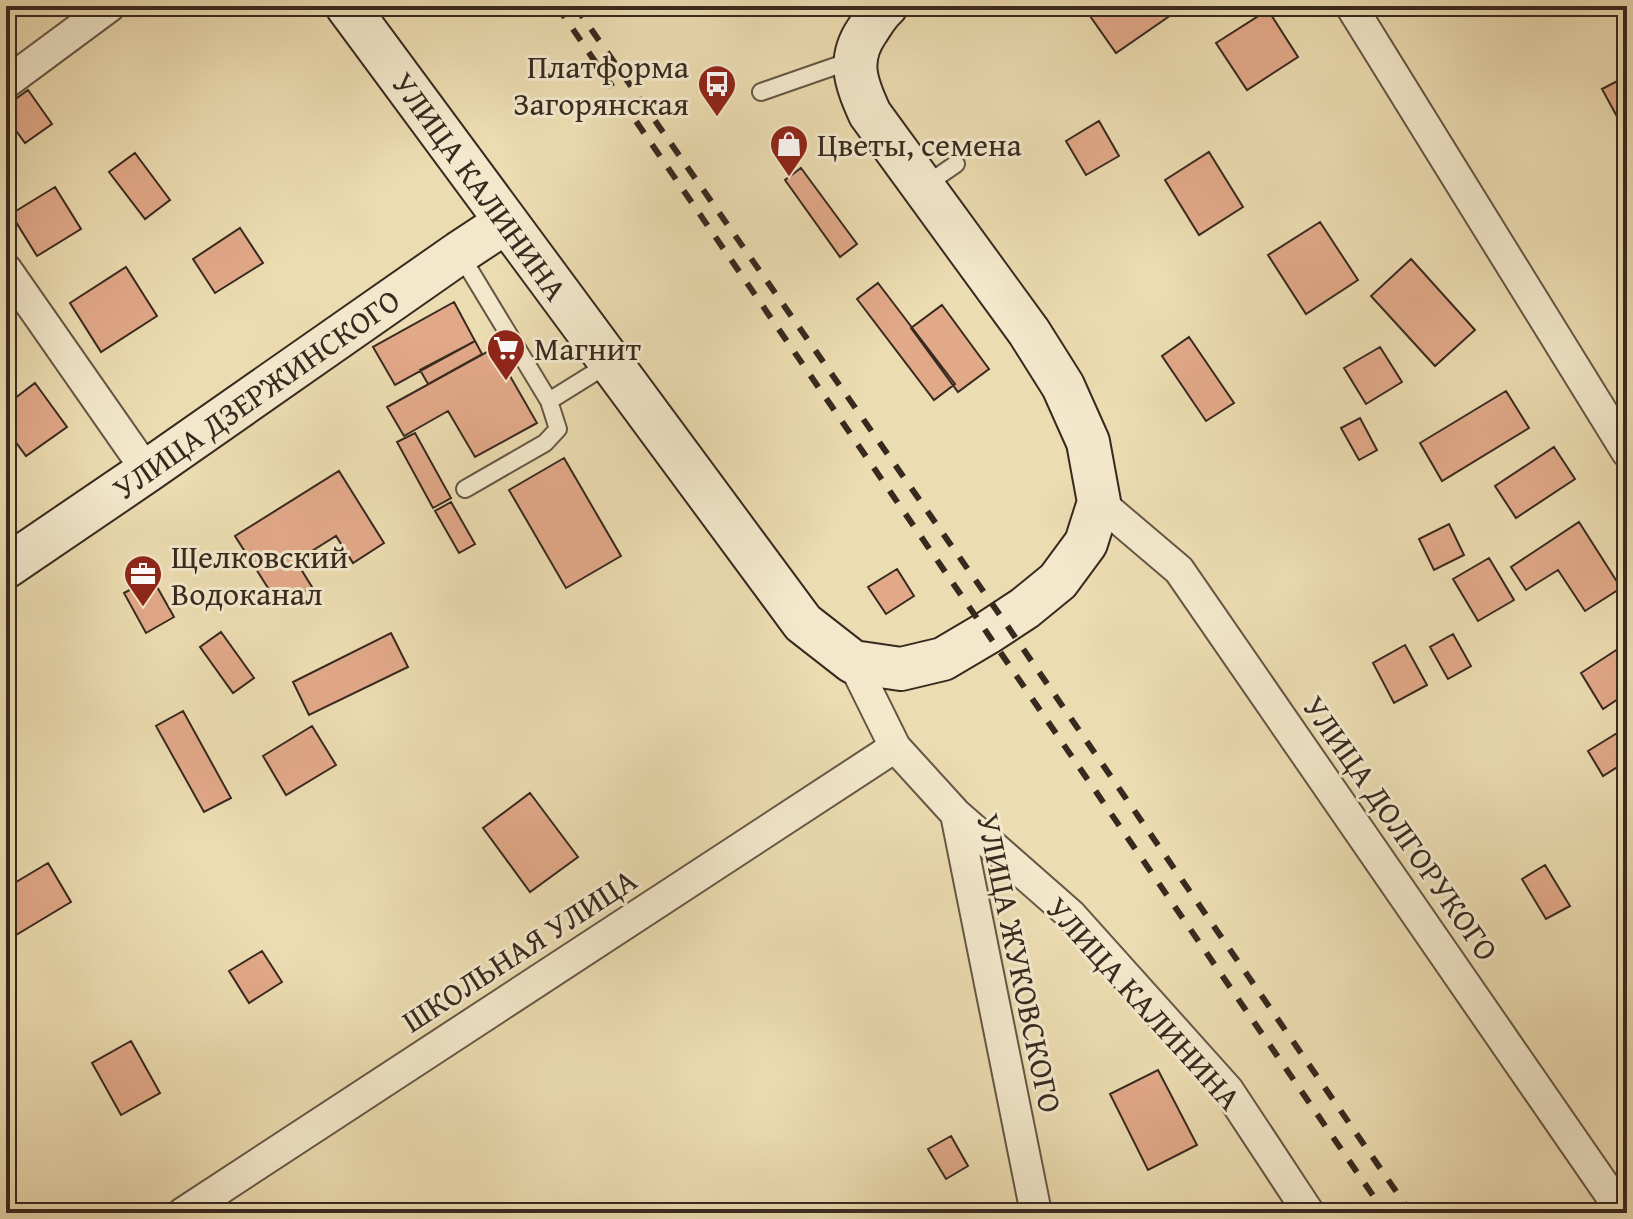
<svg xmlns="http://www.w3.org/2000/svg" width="1633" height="1219" viewBox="0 0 1633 1219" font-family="'Gentium Book Plus',serif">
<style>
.building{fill:#e2a989;stroke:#38291f;stroke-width:2}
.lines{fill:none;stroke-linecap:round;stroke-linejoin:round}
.lane-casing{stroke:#655644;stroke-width:20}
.street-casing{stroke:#655644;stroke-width:34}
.secondary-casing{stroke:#38291f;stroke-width:46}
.lane{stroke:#f3e8cc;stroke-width:16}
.street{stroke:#f3e8cc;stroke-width:30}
.secondary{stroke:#f3e8cc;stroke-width:42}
.rail{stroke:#38291f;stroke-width:6;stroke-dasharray:14 14;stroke-linecap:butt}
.labels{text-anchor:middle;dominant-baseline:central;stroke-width:6;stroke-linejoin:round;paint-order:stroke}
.poi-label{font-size:32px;fill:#38291f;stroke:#f3e8cc;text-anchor:start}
.street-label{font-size:32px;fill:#38291f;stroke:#f3e8cc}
</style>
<rect width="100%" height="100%" fill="#ecdcb1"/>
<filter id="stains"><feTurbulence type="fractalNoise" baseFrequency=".0025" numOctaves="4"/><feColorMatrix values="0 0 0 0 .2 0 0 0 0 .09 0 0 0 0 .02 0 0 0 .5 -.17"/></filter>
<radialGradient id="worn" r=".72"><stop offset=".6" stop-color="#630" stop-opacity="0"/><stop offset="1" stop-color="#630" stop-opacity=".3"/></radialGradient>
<path class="building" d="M 1083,6 L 1184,6 L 1116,53 Z
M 1268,10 L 1298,57 L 1247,90 L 1216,43 Z
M 1627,76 L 1627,135 L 1602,89 Z
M 28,90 L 52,124 L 25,143 L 6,117 L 6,106 Z
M 1099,121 L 1119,156 L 1086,175 L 1066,141 Z
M 1209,152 L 1243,207 L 1199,235 L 1165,180 Z
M 135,153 L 170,200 L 145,219 L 109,172 Z
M 801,168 L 857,244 L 840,257 L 785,180 Z
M 55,187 L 81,229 L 37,256 L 11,214 Z
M 1320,222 L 1358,280 L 1306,314 L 1268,255 Z
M 240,228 L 263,263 L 215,293 L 193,259 Z
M 1411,259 L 1475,330 L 1435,366 L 1371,296 Z
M 126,267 L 157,316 L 101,352 L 70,303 Z
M 878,283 L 955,384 L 934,400 L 857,299 Z
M 454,302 L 475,341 L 395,385 L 373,347 Z
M 942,305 L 989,369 L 958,392 L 911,328 Z
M 1189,337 L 1234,403 L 1206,421 L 1162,356 Z
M 475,341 L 482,354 L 428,384 L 420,370 Z
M 1380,347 L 1402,382 L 1366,404 L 1344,368 Z
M 494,348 L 537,423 L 475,457 L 448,411 L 404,436 L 387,407 Z
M 35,383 L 67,427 L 26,456 L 6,429 L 6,405 Z
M 1506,391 L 1529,428 L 1442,481 L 1420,443 Z
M 1360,418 L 1377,450 L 1359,460 L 1341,428 Z
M 415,433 L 451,498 L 433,508 L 397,442 Z
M 1554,447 L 1575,479 L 1516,518 L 1495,486 Z
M 564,458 L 621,556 L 566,588 L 509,490 Z
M 339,471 L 384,543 L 353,563 L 336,536 L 296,561 L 312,587 L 280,607 L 235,536 Z
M 451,502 L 475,544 L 459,553 L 435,511 Z
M 1579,522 L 1621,588 L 1585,611 L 1558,570 L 1526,590 L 1511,567 Z
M 1449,524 L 1464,555 L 1434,570 L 1419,539 Z
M 1489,558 L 1514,600 L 1478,621 L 1453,579 Z
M 897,569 L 914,596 L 886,614 L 868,587 Z
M 152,578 L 174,617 L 146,633 L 124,593 Z
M 221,632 L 254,678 L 233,693 L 200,647 Z
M 391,633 L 408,667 L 309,715 L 293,682 Z
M 1453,634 L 1471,666 L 1448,679 L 1430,647 Z
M 1627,643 L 1627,693 L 1603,709 L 1581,673 Z
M 1405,645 L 1427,685 L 1394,703 L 1373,663 Z
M 183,711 L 231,798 L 204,812 L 156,726 Z
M 312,726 L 336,765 L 286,795 L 263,756 Z
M 1627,727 L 1627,761 L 1603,776 L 1588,751 Z
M 530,793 L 578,857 L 530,892 L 483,828 Z
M 48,863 L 71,902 L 6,941 L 6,888 Z
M 1545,865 L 1570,906 L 1546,919 L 1522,879 Z
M 262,951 L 282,982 L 249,1003 L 229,971 Z
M 131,1041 L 160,1093 L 121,1115 L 92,1063 Z
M 1158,1070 L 1197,1145 L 1148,1170 L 1110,1094 Z
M 951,1136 L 968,1166 L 946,1179 L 928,1149 Z
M 1153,1203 L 1155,1213 L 1108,1213 L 1108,1212 Z"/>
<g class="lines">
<g class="lane-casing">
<path id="lane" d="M 761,92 L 853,60
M 924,186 L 956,164
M 460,254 L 549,401 L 610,363
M 465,489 L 545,443 L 558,429 L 549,401"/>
</g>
<g class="street-casing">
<path id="street" d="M 1351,6 L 1627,452
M 6,83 L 110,6
M 6,269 L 147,471
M 1099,502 L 1179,570 L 1623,1213
M 853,662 L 895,747 L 956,814 L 1036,1213
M 956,814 L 1071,915 L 1228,1090 L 1309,1213
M 183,1213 L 895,747"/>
</g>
<g class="secondary-casing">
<path id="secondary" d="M 347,6 L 803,623 L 853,662 L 901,669 L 943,659 L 987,633 L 1025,608 L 1058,581 L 1086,543 L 1099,502 L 1088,442 L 1063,386 L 1029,332 L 870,114 C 856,84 847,60 867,31 C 873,22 878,13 886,6
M 6,567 L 147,471 L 459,253 L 506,222"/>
</g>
<use href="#lane" class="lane"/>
<use href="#street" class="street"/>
<use href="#secondary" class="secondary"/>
<path class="rail" d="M 557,6 L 1385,1213
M 575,6 L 1004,621 L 1411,1213"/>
</g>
<defs>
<g id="bus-pin" transform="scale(2)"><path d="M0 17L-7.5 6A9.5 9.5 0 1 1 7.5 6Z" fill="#8f2418" stroke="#f3e8cc"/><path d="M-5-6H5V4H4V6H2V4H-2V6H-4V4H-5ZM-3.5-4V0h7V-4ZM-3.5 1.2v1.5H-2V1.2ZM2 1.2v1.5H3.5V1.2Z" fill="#fff"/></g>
<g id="shop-pin" transform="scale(2)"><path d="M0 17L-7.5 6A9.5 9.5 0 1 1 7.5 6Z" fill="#8f2418" stroke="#f3e8cc"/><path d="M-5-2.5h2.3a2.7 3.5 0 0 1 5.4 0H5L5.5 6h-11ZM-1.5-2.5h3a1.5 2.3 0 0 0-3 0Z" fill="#fff"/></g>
<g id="supermarket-pin" transform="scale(2)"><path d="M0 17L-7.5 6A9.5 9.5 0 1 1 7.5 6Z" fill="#8f2418" stroke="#f3e8cc"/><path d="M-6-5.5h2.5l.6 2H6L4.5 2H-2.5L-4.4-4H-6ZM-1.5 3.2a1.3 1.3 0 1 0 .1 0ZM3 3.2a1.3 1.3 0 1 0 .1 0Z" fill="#fff"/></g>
<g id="office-pin" transform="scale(2)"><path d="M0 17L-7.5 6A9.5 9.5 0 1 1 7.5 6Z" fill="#8f2418" stroke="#f3e8cc"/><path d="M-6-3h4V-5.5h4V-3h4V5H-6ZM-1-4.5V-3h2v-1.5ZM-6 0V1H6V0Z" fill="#fff"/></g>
</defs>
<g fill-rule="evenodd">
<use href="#bus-pin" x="717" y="84"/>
<use href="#shop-pin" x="789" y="144"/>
<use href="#supermarket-pin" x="506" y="348"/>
<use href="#office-pin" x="143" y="574"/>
</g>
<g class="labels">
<g class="poi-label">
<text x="689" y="66" text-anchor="end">Платформа<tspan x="689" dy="37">Загорянская</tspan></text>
<text x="817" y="144">Цветы, семена</text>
<text x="534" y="348">Магнит</text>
<text x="171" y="556">Щелковский<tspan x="171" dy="37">Водоканал</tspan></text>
</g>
<g class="street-label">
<text transform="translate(480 186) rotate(54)">УЛИЦА КАЛИНИНА</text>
<text transform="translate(256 394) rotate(-35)">УЛИЦА ДЗЕРЖИНСКОГО</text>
<text transform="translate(1401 828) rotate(55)">УЛИЦА ДОЛГОРУКОГО</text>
<text transform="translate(519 950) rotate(-33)">ШКОЛЬНАЯ УЛИЦА</text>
<text transform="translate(1020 963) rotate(78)">УЛИЦА ЖУКОВСКОГО</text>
<text transform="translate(1144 1003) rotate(48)">УЛИЦА КАЛИНИНА</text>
</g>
</g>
<rect width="1633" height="1219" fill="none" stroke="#ecdcb1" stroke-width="32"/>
<rect x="8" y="8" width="1617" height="1203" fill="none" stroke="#38291f" stroke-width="4"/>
<rect x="16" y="16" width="1601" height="1187" fill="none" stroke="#38291f" stroke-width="2"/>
<rect width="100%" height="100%" filter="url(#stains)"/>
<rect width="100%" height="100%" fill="url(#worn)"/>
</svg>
